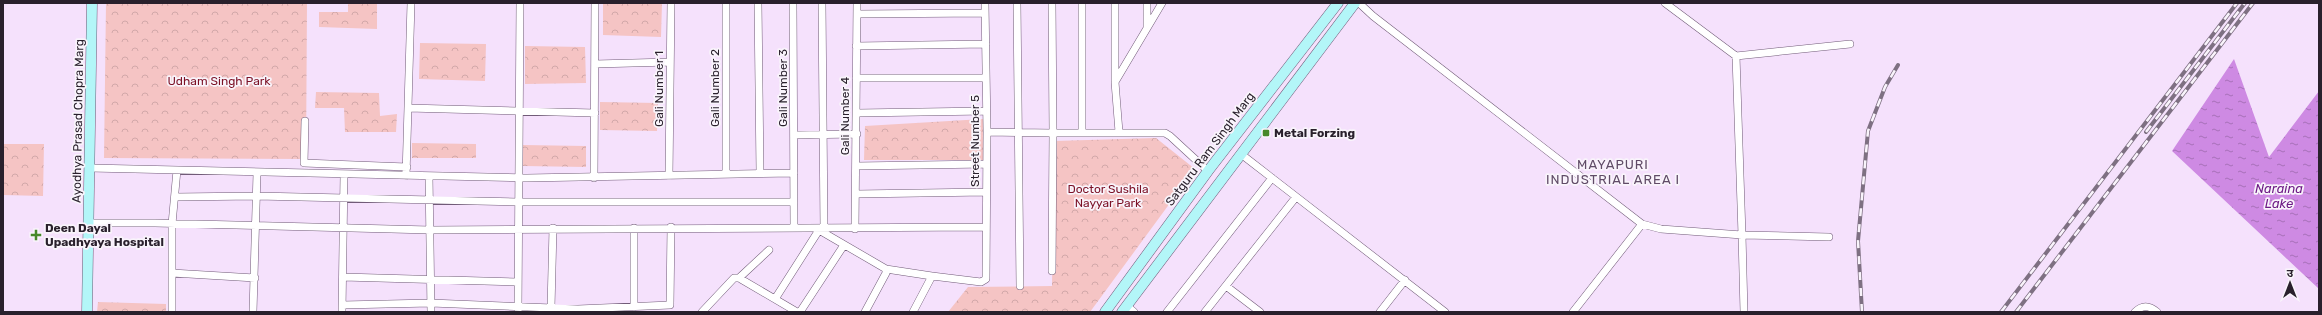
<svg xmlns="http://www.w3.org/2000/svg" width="2322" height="315" viewBox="0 0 2322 315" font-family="Rubik,'Noto Sans Devanagari',sans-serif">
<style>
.forest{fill:url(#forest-crowns)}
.water{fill:url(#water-ripples)}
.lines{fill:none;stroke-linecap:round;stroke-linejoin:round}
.street-casing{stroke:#715b78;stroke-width:8}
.secondary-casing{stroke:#715b78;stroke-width:11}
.street{stroke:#fff;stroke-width:7}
.secondary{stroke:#b3f6f8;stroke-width:10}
.rail-casing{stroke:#7e7082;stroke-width:4}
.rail{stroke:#f9f4fb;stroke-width:2.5;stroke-dasharray:8;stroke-linecap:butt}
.poi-dot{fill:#47882a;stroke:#f9f4fb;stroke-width:1.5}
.labels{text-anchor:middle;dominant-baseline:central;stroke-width:3.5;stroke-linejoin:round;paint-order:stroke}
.park-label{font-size:12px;fill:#7b1025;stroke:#f9f4fb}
.street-label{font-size:12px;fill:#29202c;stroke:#f9f4fb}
.poi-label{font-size:12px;font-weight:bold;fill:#29202c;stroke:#f9f4fb;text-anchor:start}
.neighbourhood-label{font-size:13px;letter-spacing:1px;fill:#604b67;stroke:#f9f4fb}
.water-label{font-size:13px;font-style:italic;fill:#6e1b86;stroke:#f9f4fb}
</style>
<defs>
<pattern id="forest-crowns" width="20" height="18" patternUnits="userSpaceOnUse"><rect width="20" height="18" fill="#f5c4c4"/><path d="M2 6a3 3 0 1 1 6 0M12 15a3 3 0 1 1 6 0" fill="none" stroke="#d2a8a9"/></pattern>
<pattern id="water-ripples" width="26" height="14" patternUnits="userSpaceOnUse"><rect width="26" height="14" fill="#ce8ae3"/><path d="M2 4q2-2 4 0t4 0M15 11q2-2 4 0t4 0" fill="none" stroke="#a770b8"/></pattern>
</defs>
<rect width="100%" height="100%" fill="#f5e1fc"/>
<path class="forest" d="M 106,3 L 307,3 L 306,159 L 104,158 Z
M 348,3 L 377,3 L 377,29 L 319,27 L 319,12 L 348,12 Z
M 603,3 L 662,3 L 661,37 L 603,35 Z
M 420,43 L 486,44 L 485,81 L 419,79 Z
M 525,46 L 585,47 L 586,83 L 525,84 Z
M 316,92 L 379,93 L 380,116 L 397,114 L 396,132 L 345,132 L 344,108 L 315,108 Z
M 600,102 L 658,103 L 657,131 L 600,130 Z
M 983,119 L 983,160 L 864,160 L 865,126 Z
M 1156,138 L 1195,169 L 1090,312 L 948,312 L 968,287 L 1052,286 L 1054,141 Z
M 412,143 L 476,144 L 476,158 L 412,158 Z
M 3,144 L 44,144 L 43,196 L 3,195 Z
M 523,145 L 586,146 L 586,167 L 523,166 Z
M 98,302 L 166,304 L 166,312 L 97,312 Z"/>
<path class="water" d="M 2234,59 L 2269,157 L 2319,91 L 2319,289 L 2172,151 Z"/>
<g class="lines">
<g class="street-casing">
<path id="street" d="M 758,3 L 760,172
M 793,3 L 794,228
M 822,3 L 824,230
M 1017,3 L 1020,286
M 1147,3 L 1147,27
M 1359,3 L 1373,16 L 1642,224 L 1661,229 L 1742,235 L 1744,312
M 1665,3 L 1736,56 L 1850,44
M 858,14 L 985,13
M 856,46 L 986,44
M 1736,56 L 1742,235 L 1829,237
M 595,64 L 670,62
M 856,78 L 986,78
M 1115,81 L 1115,3
M 408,108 L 595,113
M 857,113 L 986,111
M 305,121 L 304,163 L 407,167
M 987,132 L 1053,133 L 1052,3
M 1119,132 L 1115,82 L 1162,3
M 1082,133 L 1082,3
M 794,135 L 857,134
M 1241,154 L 1445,312
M 856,166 L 986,164
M 90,168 L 527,178 L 794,173
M 726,173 L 726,3
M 406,176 L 411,3
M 429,176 L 431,312
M 669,176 L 671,3
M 594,178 L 595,3
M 856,194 L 986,192
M 175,197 L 257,196 L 517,202 L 794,202
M 90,223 L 155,223 L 430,230 L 985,227
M 634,228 L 634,307
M 855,229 L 857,3
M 886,269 L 932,276
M 1052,271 L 1053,133 L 1165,133 L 1170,136 L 1208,171
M 172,273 L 255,278
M 343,277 L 517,282
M 739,278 L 769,250
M 1226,286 L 1260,312
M 775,299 L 819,230 L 886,269 L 886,273 L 865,312
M 342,305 L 431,303 L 578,309 L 670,305 L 671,227
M 1127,306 L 1134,312
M 551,308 L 553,228
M 172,312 L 172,224 L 177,170
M 253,312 L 257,173
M 342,312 L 344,175
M 518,312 L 520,3
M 702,312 L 734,278 L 739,278 L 797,312
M 800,312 L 844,245
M 913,312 L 932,276 L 981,282 L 986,279 L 987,132 L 985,3
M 1167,312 L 1272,178
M 1205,312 L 1296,197
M 1380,312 L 1405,280
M 1573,312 L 1642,224
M 2135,312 C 2142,305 2149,305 2157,312"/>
</g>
<g class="secondary-casing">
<path id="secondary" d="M 87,312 L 92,3
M 1105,312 L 1208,171 L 1338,3
M 1122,312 L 1355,3"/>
</g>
<use href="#street" class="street"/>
<use href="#secondary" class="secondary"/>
<g class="rail-casing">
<path id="rail" d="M 2146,132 L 2245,3
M 1862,312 L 1858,241 L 1868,131 L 1885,87 L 1898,65
M 2001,312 L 2237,3
M 2016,312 L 2253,3"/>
</g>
<use href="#rail" class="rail"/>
</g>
<g class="poi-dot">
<rect x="1262" y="129" width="8" height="8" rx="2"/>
<path d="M34 229h4v4h4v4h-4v4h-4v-4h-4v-4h4z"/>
</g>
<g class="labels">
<g class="park-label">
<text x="219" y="81">Udham Singh Park</text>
<text x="1108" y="189">Doctor Sushila<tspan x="1108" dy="14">Nayyar Park</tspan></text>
</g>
<g class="street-label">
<text transform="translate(715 88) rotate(-90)">Gali Number 2</text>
<text transform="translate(783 88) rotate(-90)">Gali Number 3</text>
<text transform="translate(659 89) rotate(-90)">Gali Number 1</text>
<text transform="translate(845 116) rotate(-90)">Gali Number 4</text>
<text transform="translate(78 121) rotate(-89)">Ayodhya Prasad Chopra Marg</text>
<text transform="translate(975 141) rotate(-90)">Street Number 5</text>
<text transform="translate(1210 149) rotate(-53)">Satguru Ram Singh Marg</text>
</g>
<g class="poi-label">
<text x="1274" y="133">Metal Forzing</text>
<text x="45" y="228">Deen Dayal<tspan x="45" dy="14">Upadhyaya Hospital</tspan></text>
</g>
<g class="neighbourhood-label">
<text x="1613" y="164">MAYAPURI<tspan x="1613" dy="15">INDUSTRIAL AREA I</tspan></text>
</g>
<g class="water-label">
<text x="2279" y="188">Naraina<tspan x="2279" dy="15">Lake</tspan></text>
</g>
</g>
<rect width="2322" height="315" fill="none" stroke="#29202c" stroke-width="8"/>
<g transform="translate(2290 283)" stroke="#f9f4fb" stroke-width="3" paint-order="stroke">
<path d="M0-3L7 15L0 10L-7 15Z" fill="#29202c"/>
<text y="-6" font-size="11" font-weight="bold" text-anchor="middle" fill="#29202c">उ</text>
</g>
</svg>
